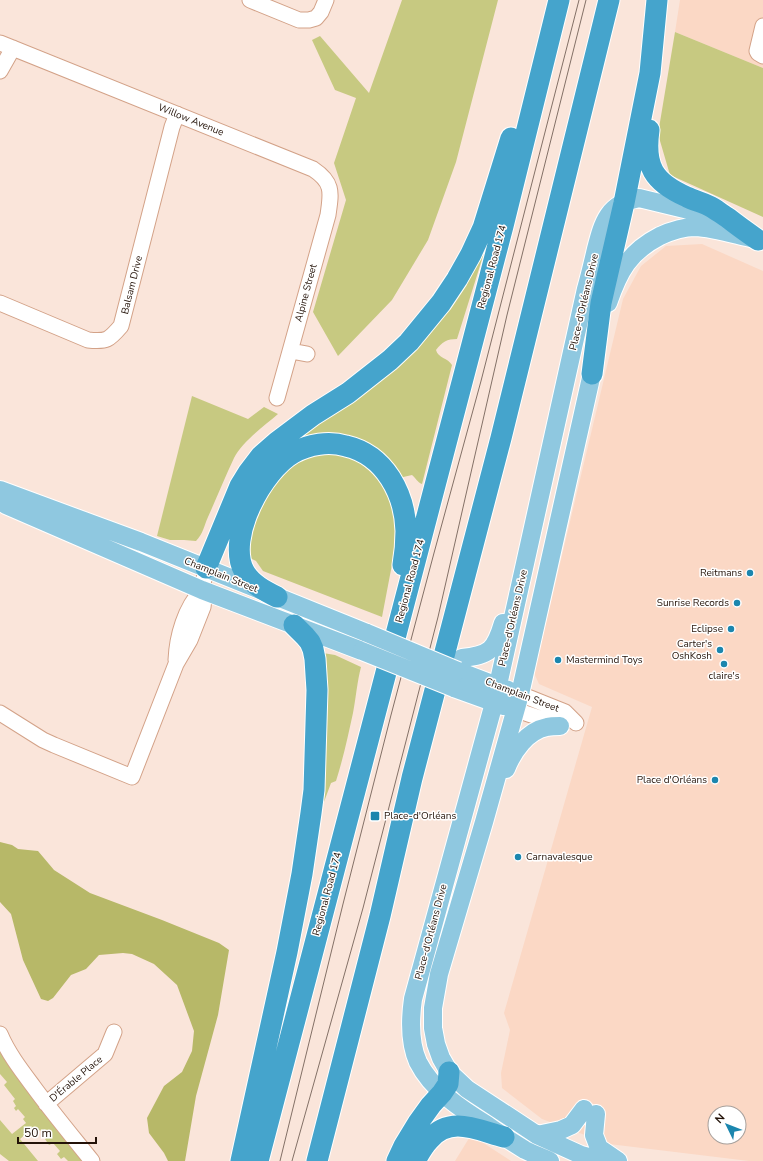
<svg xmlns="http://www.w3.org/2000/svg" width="763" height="1161" viewBox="0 0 763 1161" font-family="'Nunito Sans',sans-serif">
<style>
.built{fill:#fbd8c5;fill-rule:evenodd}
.green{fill:#c7c981}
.forest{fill:#b7b868}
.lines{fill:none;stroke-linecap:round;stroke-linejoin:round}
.minor-casing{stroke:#d3a288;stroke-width:17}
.major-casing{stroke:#fff;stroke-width:20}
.highway-casing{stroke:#fff;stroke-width:23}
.minor{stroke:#fff;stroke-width:15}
.major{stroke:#8fc8e0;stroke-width:18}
.highway{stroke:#45a4cc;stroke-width:21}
.tram{stroke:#837066;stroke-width:1}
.major-bridge-casing{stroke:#fff;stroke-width:20;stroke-linecap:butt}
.major-bridge{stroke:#8fc8e0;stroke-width:18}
.poi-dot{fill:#1b86ae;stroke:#fff;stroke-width:1.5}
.labels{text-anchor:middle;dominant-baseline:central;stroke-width:3;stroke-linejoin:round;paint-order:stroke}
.street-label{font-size:10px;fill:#231208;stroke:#fff}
.poi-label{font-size:10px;fill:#231208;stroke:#fff;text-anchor:end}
</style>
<rect width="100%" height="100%" fill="#fae5da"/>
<path class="built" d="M 680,0 L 763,0 L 763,68 L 675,32 Z
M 702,244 L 763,271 L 763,1161 L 749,1161 L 609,1144 L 542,1119 L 502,1088 L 501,1073 L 510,1030 L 504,1013 L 592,707 L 539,684 L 534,673 L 623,299 L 641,266 L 666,246 ZM 715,1113 L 739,1113 L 739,1137 L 715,1137 Z
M 471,1135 L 511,1161 L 455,1161 Z"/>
<path class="green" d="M 402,0 L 498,0 L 456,162 L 428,240 L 392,300 L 338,356 L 313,312 L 346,200 L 334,163 L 356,98 L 335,90 L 312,40 L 320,36 L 369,93 Z
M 675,32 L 763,68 L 763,217 L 670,175 L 658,134 Z
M 480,252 L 484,253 L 457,339 C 447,339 442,342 436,350 C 438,358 448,358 452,365 L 422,484 C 417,482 416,478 412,475 L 399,478 L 377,452 L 274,454 L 330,415 Z
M 192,396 L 248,419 L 264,407 L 278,414 C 264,426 242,442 234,458 C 225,477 217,497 208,517 C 204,526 203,534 196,541 L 184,540 L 170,540 L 157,536 Z
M 323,454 L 333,454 L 343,456 L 351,458 L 360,463 L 376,476 L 390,495 L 396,527 L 394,554 L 382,617 L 263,571 L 256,561 L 248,557 C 246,548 249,541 252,533 C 259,508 272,480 294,465 C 303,459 313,456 323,454 Z
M 323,653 L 335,655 L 361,667 C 357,682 356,698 353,713 C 348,736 343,759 336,781 L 331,783 L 321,810 Z
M 0,1048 L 83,1161 L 68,1161 L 64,1157 L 61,1159 L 57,1154 L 60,1151 L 53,1143 L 49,1145 L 45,1139 L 47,1137 L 40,1130 L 38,1131 L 34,1127 L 20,1139 L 38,1161 L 9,1161 L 0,1154 L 0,1120 L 12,1134 L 26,1123 L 23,1119 L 25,1117 L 18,1109 L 16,1111 L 14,1108 L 16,1106 L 13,1101 L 15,1099 L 4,1085 L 7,1082 L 0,1074 Z"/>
<path class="forest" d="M 0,842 L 12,845 L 18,849 L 38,851 L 54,870 L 90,893 L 162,920 L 219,943 L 229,950 L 218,1015 L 196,1096 L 185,1161 L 168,1161 L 164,1153 L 149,1133 L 147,1118 L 164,1086 L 182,1072 L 192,1051 L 194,1031 L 177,985 L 154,964 L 132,954 L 123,953 L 99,955 L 86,969 L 71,975 L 53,998 L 48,1001 L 41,999 L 23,960 L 11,914 L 0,902 Z"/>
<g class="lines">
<g class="minor-casing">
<path id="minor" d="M 250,0 L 299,20 L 309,20 L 316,18 L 321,12 L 326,0
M 763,26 L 757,51 L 758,53 L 763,56
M 0,43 L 313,169 C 334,183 331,193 328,215 L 277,398
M 0,71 L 13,48
M 0,303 L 88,340 C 107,342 109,340 121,326 L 172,127 L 177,114
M 291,351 L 307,354
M 176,660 C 177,636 185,608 202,590
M 520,694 L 565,712 L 576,723
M 516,710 L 561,725
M 0,713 L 43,740 L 54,745 L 132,777 L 176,664 L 190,640 L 203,607 L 204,599 L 202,590 L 206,568
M 0,1034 C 8,1053 21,1070 33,1086 C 52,1112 72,1136 92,1161
M 46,1104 L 105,1054 L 114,1032"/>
</g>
<g class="major-casing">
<path id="major" d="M 608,303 C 619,271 629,252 660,236 C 671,231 683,227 695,227 C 715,228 736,235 755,239
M 595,360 L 520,694 L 484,822 L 439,974 L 433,1008 L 433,1028 L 436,1044 L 441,1058 L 449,1072 L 467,1089 L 525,1127 L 537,1135 L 581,1155 L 603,1161
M 0,490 L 141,542 L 367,633
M 6,505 L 202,590 L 362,651
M 462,658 C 490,655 495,650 503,623
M 458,671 L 508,690
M 454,688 L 504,706
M 506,769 C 513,751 527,731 547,727 C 551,726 556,726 560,726
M 596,1114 L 594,1135 L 599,1148 L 618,1161
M 537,1135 L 561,1130 L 572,1125 L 584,1109
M 550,1161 C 542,1157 533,1154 525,1150 C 512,1142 499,1134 487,1125 C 461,1109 432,1090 418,1062 C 409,1042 410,1020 413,999 L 494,703 L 586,289 C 590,275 593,262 596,249 C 603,222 608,203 639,198 L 701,213 L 715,219"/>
</g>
<g class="highway-casing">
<path id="highway" d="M 649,130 C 644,166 653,182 687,197 C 695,201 705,203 713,208 C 718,211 723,215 728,218 C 738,226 748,233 758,240
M 592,374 L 601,303 L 624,203 L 650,73 L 657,0
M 206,568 L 240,486 L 248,473 L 261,456 L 277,442 L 313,415 L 348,393 L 390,360 L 409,342 L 441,303 L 457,279 L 471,254 L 483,228 L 511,138
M 277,597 C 265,591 251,584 244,571 C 226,537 263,470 293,453 C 309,444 329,441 346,446 C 385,455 405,494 406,531 C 406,543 405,554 403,565
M 241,1161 L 287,952 L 302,874 L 311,813 L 314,790 L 317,690 L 315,659 L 313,649 L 310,642 L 305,636 L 294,625
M 258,1161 L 503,226 L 559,0
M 317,1161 L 380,916 L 412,778 L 501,438 L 609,0
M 397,1161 L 404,1146 L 418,1123 L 431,1105 L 442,1093 L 448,1084 L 449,1072
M 415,1161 C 419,1154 423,1146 429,1140 C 450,1115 477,1130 504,1137"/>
</g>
<use href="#minor" class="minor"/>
<use href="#major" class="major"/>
<use href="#highway" class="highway"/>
<path class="tram" d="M 280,1161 L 343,904 L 391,715 L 434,553 L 481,381 L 579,0
M 292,1161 L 363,908 L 438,617 L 507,315 L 586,0"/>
<g class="major-bridge-casing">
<path id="major-bridge" d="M 367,633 L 458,671
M 362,651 L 454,688"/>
</g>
<use href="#major-bridge" class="major-bridge"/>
</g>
<g class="poi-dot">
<circle cx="750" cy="573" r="4"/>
<circle cx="737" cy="603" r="4"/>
<circle cx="731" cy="629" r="4"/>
<circle cx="720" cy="650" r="4"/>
<circle cx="558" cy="660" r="4"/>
<circle cx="724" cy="664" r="4"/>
<circle cx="715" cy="780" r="4"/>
<rect x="370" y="811" width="10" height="10" rx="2"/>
<circle cx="518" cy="857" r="4"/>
</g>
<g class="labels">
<g class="street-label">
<text transform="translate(191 120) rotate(22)">Willow Avenue</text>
<text transform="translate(492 267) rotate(-75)">Regional Road 174</text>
<text transform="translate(132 285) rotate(-76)">Balsam Drive</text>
<text transform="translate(306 293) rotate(-75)">Alpine Street</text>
<text transform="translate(584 302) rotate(-77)">Place-d'Orléans Drive</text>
<text transform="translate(221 575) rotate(22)">Champlain Street</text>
<text transform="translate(410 581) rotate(-75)">Regional Road 174</text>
<text transform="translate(513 618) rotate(-77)">Place-d'Orléans Drive</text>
<text transform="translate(522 695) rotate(21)">Champlain Street</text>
<text transform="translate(327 894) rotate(-75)">Regional Road 174</text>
<text transform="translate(431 932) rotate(-75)">Place-d'Orléans Drive</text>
<text transform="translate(76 1079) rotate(-40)">D'Érable Place</text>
</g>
<g class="poi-label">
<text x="742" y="573">Reitmans</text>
<text x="729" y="603">Sunrise Records</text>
<text x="723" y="629">Eclipse</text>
<text x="712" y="644">Carter's<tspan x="712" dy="12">OshKosh</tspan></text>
<text x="566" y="660" text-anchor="start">Mastermind Toys</text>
<text x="724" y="676" text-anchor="middle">claire's</text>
<text x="707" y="780">Place d'Orléans</text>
<text x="384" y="816" text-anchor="start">Place-d'Orléans</text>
<text x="526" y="857" text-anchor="start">Carnavalesque</text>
</g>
</g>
<g transform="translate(727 1125) rotate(313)"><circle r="19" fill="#ffffff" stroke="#a7a09c"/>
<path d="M0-3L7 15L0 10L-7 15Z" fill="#1b86ae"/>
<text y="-6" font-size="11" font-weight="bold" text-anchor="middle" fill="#231208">N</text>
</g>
<path d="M18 1137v6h78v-6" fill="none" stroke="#231208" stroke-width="2"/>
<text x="24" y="1137" font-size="12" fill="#231208" stroke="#ffffff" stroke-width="3" paint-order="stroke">50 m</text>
</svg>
